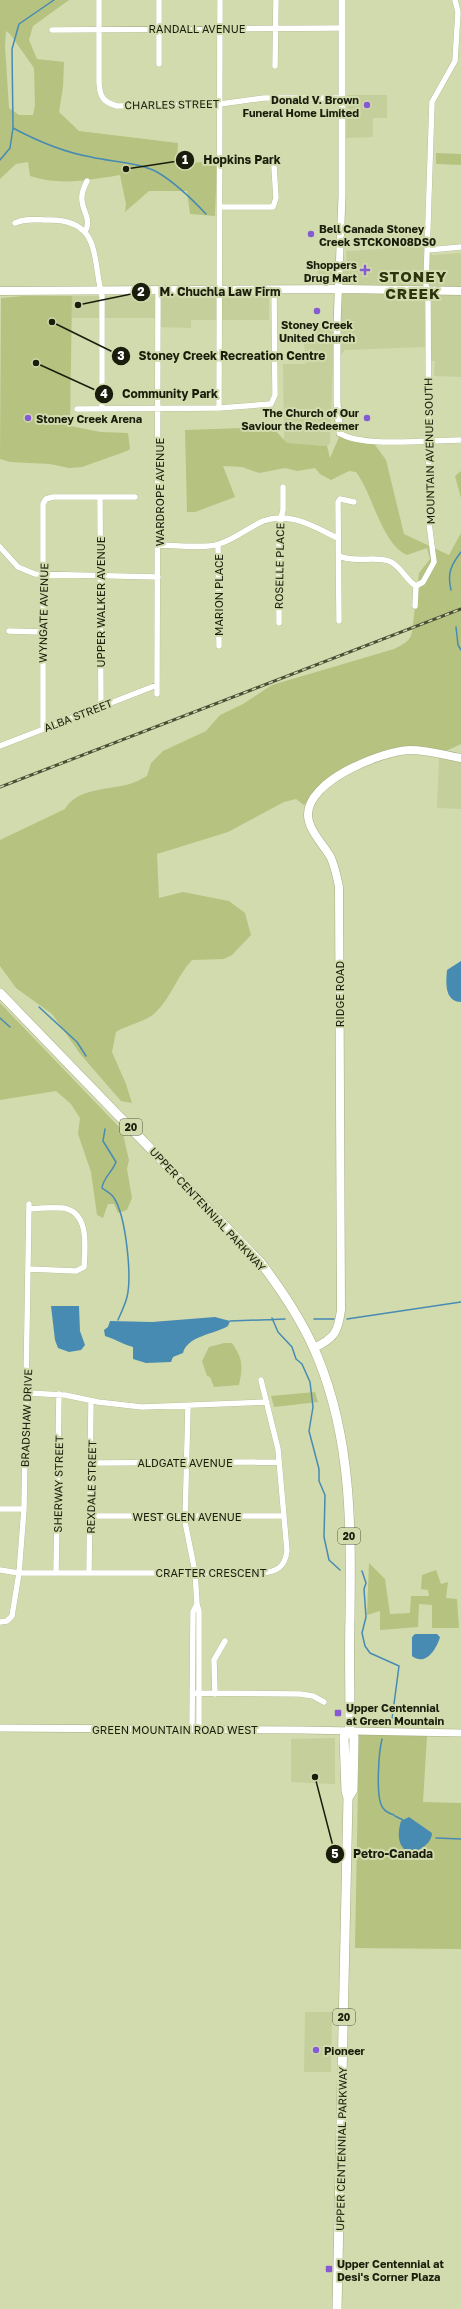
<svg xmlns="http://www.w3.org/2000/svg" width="461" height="2309" viewBox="0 0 461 2309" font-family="'Golos Text',sans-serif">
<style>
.built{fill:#c5cf9b}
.green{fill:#b6c280;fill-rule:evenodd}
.water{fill:#478bb3}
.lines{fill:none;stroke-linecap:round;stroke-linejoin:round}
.stream{stroke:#478bb3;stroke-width:1.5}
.minor-casing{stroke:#a5ad82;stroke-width:6}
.tertiary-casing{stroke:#a5ad82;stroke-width:8}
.secondary-casing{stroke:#a5ad82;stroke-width:9}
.primary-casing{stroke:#a5ad82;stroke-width:10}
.minor{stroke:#fff;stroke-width:5.5}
.tertiary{stroke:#fff;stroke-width:7}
.secondary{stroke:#fff;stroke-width:8}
.primary{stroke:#fff;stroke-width:9}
.rail-casing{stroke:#494e35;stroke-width:3}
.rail{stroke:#d2dbae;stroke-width:1.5;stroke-dasharray:4.5;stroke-linecap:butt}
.poi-dot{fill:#855ad3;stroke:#d2dbae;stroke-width:1.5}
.labels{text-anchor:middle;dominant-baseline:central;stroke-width:4;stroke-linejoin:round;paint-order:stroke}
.shield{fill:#d2dbae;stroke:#51563d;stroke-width:1}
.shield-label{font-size:10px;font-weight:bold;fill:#1a1d0c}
.street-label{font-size:11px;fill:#1a1d0c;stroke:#d2dbae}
.poi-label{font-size:11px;font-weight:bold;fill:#1a1d0c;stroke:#d2dbae;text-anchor:start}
.district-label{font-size:15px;font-weight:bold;letter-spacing:1px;fill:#2e340c;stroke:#d2dbae}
.leader{fill:none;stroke:#1a1d0c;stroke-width:1.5}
.callout-dot{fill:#1a1d0c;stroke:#d2dbae;stroke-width:1.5}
.mark-label{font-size:12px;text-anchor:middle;font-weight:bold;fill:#fff}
.callout-label{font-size:12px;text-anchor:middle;font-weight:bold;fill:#1a1d0c;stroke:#d2dbae;stroke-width:4;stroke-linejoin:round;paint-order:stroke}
</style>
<rect width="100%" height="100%" fill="#d2dbae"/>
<path class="built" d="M 347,95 L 387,95 L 387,118 L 373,118 L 373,137 L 346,138 Z
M 424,235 L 432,255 L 461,253 L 461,377 L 434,376 L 435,361 L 425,361 L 426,347 L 345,350 L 333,364 L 330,443 L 327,446 L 287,443 L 284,440 L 283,364 L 305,364 L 304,337 L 312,338 L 313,328 L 333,328 L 334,283 L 317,284 L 318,264 L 347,263 L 346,251 L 384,249 L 385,237 Z
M 269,295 L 269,320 L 191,320 L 191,328 L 155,327 L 155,318 L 72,318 L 72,296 Z
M 439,757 L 461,761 L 461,809 L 437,808 Z
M 335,1738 L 335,1784 L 291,1782 L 291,1739 Z
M 305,2012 L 332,2012 L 331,2072 L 304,2072 Z"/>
<path class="green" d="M 0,0 L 69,0 L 33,26 L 29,40 L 37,59 L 64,62 L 63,87 L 59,112 L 79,131 L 178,143 L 177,164 L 217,161 L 215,216 L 190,214 L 187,191 L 149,191 L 125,212 L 126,204 L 120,175 C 89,180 60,186 30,176 L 28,162 L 16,164 L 0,179 ZM 6,31 L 10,34 L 34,68 L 35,105 L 33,115 L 19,115 L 9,108 L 5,46 Z
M 436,153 L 461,154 L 461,165 L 436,164 Z
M 23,296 L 72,296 L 70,426 L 101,432 L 128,433 L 130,449 L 127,451 L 82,467 L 69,468 L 50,464 L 10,462 L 0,459 L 1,298 Z
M 272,427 L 287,443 L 327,446 L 330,458 L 339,437 L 370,438 L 386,460 L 404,534 L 449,555 L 461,533 L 461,744 L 444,752 L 406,748 L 327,779 L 304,805 L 296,799 L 284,802 L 228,832 L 157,854 L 159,898 L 183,892 L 229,901 L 245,913 L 251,935 L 232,955 L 224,959 L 192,960 C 177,976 171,998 155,1013 C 147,1021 127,1025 116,1032 L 112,1052 L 126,1084 L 132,1103 L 121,1101 L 81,1055 L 52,1014 L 16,988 L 0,966 L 0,840 L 65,809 C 77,788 108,790 130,784 C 136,782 141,779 147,776 L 151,763 L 163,751 L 206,731 L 220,715 L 243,704 L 272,685 L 394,649 C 403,644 410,642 412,632 L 419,573 L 430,559 L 427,548 L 407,555 C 381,543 373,494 356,472 L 349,471 L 331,480 L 320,474 L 315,468 L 297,471 L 285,468 L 259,473 L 242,467 L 223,466 L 235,497 L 195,512 L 187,512 L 185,430 Z
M 461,471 L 461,498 L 455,476 Z
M 0,1003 L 122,1130 L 129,1160 L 127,1169 L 132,1198 L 127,1210 L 118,1213 L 114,1204 L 108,1204 L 103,1218 L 97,1215 L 91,1172 L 78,1134 L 80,1118 L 71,1104 L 56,1091 L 0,1100 Z
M 224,1343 L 232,1343 C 243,1359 243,1366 239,1385 L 214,1387 L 210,1377 L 207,1376 L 202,1361 L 209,1347 Z
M 315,1392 L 318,1402 L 274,1407 L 271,1396 Z
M 369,1563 L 385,1579 L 390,1614 L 410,1613 L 411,1596 L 429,1596 L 428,1590 L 421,1589 L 422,1575 L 436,1570 L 441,1584 L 448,1582 L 446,1598 L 457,1599 L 459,1628 L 432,1628 L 432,1605 L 419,1604 L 418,1627 L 380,1630 L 380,1611 L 367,1615 Z
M 359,1734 L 427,1736 L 423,1802 L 461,1803 L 461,1949 L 355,1948 Z"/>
<path class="water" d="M 461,961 L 461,1002 C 444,1001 446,982 447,970 Z
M 51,1306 L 79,1306 L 80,1331 L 85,1345 L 81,1350 L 69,1352 L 58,1348 L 55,1340 Z
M 215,1317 L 230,1321 L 228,1326 C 215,1334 187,1336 183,1353 L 173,1357 L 171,1362 L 146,1363 L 133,1359 L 133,1347 C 122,1344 115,1339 105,1336 L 104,1330 L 108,1327 L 110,1321 L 152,1322 Z
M 415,1634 L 437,1634 L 440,1637 C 437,1648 426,1667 412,1656 L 412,1637 Z
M 409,1817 L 432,1833 C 432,1843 421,1849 413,1853 C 397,1850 397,1834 401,1821 Z"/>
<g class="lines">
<path class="stream" d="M 13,128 C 39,142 63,152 91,157 C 112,162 137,162 157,172 C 176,183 191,198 206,214
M 0,160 L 10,148 L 13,128 L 12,49 L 19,24 L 54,0
M 451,590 C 447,573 451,565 461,552
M 456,627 L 458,645 L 461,650
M 39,1007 L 77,1042 L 86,1056
M 0,1018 L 10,1027
M 105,1129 L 103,1141 L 116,1162 C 113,1171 103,1178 102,1188 C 106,1191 112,1194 114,1198 C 126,1216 132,1276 127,1297 C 125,1305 121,1313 118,1320
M 272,1318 L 278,1332 L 292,1347 L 296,1359 L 302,1364 L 310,1382 L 313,1407 L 309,1431 L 319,1469 L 319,1481 L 325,1495 L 324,1537 L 329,1560 L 340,1570
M 314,1319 L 334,1319
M 347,1319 L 461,1302
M 230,1321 L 285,1319
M 362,1571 L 366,1583 L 364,1589 L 366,1617 L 362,1633 L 365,1646 L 370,1653 L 399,1666 L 392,1719
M 382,1739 C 379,1751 375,1798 383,1808 C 385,1811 391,1814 394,1815
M 395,1816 L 403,1820
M 436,1838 L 461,1839"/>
<g class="minor-casing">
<path id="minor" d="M 99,0 L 99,83 C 100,97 103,102 117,106 L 220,104 L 264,98 L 342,98
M 159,0 L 159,64
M 52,30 L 342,28
M 275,66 L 276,0
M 220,207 L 273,207 L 276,198 L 274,167
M 15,223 C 25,218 37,220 48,220 C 102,219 92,259 102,296 L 102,408
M 85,232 C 93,218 80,210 82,196 C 82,191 85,185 87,181
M 428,250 L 461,247
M 219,408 L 220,0
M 77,409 L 219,408 L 271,404 L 275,395 L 274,289
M 340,433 C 360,448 434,440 461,440
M 100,497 L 101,706
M 159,545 C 175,545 204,549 219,544 C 235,539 248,528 263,521 C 290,511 314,527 338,538
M 218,545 L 219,646
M 0,547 L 18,567 L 35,574 L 158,577
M 339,556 C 355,563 373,556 389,561 C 401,566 406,580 416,586
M 415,606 L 416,586 L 423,582 L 434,562 L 429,523 L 428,297 L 426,284 L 432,102 L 455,61 L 458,12 L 455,0
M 339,621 L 338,502 L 340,499 L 354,502
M 279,623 L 279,526 L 283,510 L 283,487
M 9,631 L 42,632
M 157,694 L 158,290
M 43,728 L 43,504 L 46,499 L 53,497 L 135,497
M 0,746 L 157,685
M 28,1269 L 76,1271 L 84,1267 C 85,1248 90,1212 63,1208 C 52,1207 40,1208 29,1209
M 27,1393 L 65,1395 L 98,1402 L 142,1407 L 267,1402
M 188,1406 L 185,1522 L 195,1572 L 197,1604 L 199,1611 L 199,1729
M 91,1463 L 279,1462
M 0,1509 L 24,1509
M 91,1516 L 283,1516
M 0,1570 L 19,1573 L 261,1573 C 277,1572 285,1567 287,1551 L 278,1449 L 261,1380
M 56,1573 L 59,1394
M 89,1573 L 91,1401
M 0,1622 L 7,1621 L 12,1616 L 19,1573 L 24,1509 L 29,1204
M 193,1693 L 300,1694 L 313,1696 L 324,1702
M 215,1694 L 214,1660 L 225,1641
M 192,1729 L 193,1612 L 197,1604"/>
</g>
<g class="tertiary-casing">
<path id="tertiary" d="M 340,433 L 337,403 L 337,325 L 342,196 L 342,0
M 0,1728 L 301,1730 L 461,1733"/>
</g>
<g class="secondary-casing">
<path id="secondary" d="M 0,291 L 345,289 L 461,291
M 314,1348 C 334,1338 338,1333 341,1310 L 339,887 C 337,877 335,867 331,858 C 324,845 308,830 308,815 C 307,781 381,751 410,750 C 427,750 444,755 461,758"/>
</g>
<g class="primary-casing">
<path id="primary" d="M 0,993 L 261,1263 C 283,1292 304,1323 318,1358 C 352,1441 351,1528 350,1617 C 349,1653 350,1689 350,1725 L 349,1731 L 344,1737 L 346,1791 L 348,1798 L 337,2309
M 348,1798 L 353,1790 L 354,1737 L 349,1731"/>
</g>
<use href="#minor" class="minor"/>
<use href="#tertiary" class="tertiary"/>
<use href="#secondary" class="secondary"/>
<use href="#primary" class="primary"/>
<g class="rail-casing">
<path id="rail" d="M 0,787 L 461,609"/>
</g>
<use href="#rail" class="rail"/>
</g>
<g class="poi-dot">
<circle cx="367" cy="105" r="4"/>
<circle cx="311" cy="234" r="4"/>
<path d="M363 264h4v4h4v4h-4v4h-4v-4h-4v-4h4z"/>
<circle cx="317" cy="311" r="4"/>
<circle cx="28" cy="418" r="4"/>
<circle cx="367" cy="418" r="4"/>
<rect x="334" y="1709" width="8" height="8" rx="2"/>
<circle cx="316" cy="2050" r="4"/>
<rect x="325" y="2265" width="8" height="8" rx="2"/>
</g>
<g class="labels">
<g class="shield">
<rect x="120" y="1119" width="22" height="16" rx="3"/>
<rect x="338" y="1528" width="22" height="16" rx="3"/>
<rect x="333" y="2009" width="22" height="16" rx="3"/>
</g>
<g class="shield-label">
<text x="131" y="1127">20</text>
<text x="349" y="1536">20</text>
<text x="344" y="2017">20</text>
</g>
<g class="street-label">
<text x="197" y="28">RANDALL AVENUE</text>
<text transform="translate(172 104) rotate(-1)">CHARLES STREET</text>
<text transform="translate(429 451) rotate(-91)">MOUNTAIN AVENUE SOUTH</text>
<text transform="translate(159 492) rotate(-90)">WARDROPE AVENUE</text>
<text transform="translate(279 566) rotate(-89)">ROSELLE PLACE</text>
<text transform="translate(218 595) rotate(-90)">MARION PLACE</text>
<text transform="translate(100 602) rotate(-90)">UPPER WALKER AVENUE</text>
<text transform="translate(43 613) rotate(-89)">WYNGATE AVENUE</text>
<text transform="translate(78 715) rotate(-21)">ALBA STREET</text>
<text transform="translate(339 994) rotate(-90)">RIDGE ROAD</text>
<text transform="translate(208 1209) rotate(47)">UPPER CENTENNIAL PARKWAY</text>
<text transform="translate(26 1418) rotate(-88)">BRADSHAW DRIVE</text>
<text x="185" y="1462">ALDGATE AVENUE</text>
<text transform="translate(58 1484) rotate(-89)">SHERWAY STREET</text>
<text transform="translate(91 1487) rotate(-89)">REXDALE STREET</text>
<text x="187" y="1516">WEST GLEN AVENUE</text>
<text x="211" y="1572">CRAFTER CRESCENT</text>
<text x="175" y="1729">GREEN MOUNTAIN ROAD WEST</text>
<text transform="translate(341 2149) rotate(-89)">UPPER CENTENNIAL PARKWAY</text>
</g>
<g class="poi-label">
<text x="359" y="99" text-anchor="end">Donald V. Brown<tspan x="359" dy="13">Funeral Home Limited</tspan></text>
<text x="319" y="228">Bell Canada Stoney<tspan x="319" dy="13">Creek STCKON08DS0</tspan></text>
<text x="357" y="264" text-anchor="end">Shoppers<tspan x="357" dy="13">Drug Mart</tspan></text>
<text x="317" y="324" text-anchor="middle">Stoney Creek<tspan x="317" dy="13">United Church</tspan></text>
<text x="359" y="412" text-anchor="end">The Church of Our<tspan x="359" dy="13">Saviour the Redeemer</tspan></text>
<text x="36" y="418">Stoney Creek Arena</text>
<text x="346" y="1707">Upper Centennial<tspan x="346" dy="13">at Green Mountain</tspan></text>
<text x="324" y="2050">Pioneer</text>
<text x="337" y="2263">Upper Centennial at<tspan x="337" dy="13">Desi's Corner Plaza</tspan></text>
</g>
<g class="district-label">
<text x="413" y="276">STONEY<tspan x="413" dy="17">CREEK</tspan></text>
</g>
</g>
<path class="leader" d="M126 169L185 160M78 305L141 292M52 322L121 356M36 363L104 394M315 1777L335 1854"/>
<g class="callout-dot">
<circle cx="126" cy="169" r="4"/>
<circle cx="78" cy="305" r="4"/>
<circle cx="52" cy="322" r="4"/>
<circle cx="36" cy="363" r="4"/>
<circle cx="315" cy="1777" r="4"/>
<circle cx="185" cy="160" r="10"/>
<circle cx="141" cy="292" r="10"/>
<circle cx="121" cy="356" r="10"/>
<circle cx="104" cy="394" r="10"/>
<circle cx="335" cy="1854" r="10"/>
</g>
<g class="mark-label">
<text x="185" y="164">1</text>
<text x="141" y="296">2</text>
<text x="121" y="360">3</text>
<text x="104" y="398">4</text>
<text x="335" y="1858">5</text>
</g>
<g class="callout-label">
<text x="242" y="164">Hopkins Park</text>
<text x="220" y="296">M. Chuchla Law Firm</text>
<text x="232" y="360">Stoney Creek Recreation Centre</text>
<text x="170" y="398">Community Park</text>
<text x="393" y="1858">Petro-Canada</text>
</g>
</svg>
